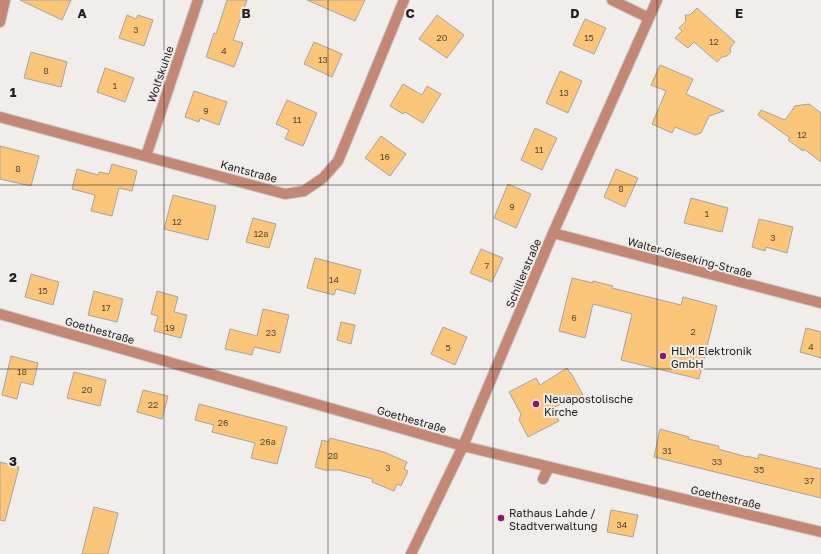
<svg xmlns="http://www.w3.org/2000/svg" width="821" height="554" viewBox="0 0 821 554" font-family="'Golos Text',sans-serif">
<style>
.building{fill:#fcc67a;stroke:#a6a4a1}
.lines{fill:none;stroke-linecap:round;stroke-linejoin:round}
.service-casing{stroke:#cbc8c6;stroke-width:12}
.minor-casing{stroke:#cbc8c6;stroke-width:12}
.service{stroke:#c28875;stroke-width:10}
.minor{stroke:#c28875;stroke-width:10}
.grid{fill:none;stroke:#222120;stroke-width:1;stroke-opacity:0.55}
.poi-dot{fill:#961269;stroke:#f0edea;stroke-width:1.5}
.labels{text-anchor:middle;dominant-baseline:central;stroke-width:4;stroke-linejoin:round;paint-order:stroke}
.number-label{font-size:9px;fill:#584a36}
.street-label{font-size:11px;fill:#222120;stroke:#f0edea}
.poi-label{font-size:11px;fill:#222120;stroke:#f0edea;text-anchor:start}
.grid-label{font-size:13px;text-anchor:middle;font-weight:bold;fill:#222120;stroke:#f0edea;stroke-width:4;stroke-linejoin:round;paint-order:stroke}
</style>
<rect width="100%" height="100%" fill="#f0edea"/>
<path class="building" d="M 20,0 L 71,0 L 62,20 Z
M 227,0 L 247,0 L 233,40 L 243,43 L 234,67 L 206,57 L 214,33 L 216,34 Z
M 307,0 L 365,0 L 355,21 Z
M 697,8 L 735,42 L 730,48 L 731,52 L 727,56 L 722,57 L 717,62 L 694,42 L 688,48 L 675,38 L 682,31 L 679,28 L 686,21 L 685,15 L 690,15 Z
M 127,15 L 136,19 L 138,15 L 153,20 L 144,46 L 119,38 Z
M 437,15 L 464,35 L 447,58 L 419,39 Z
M 585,19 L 606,28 L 594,54 L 573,45 Z
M 314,42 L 342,54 L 332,77 L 304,64 Z
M 31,52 L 67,62 L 61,87 L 24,78 Z
M 660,65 L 693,79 L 686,94 L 724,111 L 709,116 L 701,133 L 695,135 L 675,127 L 672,133 L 652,124 L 666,91 L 651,85 Z
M 105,68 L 134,78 L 125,102 L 97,92 Z
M 560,71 L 582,81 L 568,113 L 546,103 Z
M 403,84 L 422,95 L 427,86 L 441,94 L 423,123 L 405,112 L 403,114 L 390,106 Z
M 194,91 L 227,102 L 219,125 L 200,118 L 199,122 L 185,117 Z
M 287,100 L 317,113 L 303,146 L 285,139 L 289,130 L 276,124 Z
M 809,104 L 821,113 L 821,162 L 804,149 L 803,151 L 788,140 L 790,138 L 758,115 L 761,110 L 785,120 L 795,106 Z
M 535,128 L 557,138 L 542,170 L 521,160 Z
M 381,136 L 406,154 L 390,176 L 365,158 Z
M 0,146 L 39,156 L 31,186 L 0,179 Z
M 112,164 L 137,171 L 132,191 L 119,188 L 112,216 L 91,211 L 95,195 L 72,189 L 77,169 L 98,175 L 99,172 L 109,174 Z
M 616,169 L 638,178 L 625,207 L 604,197 Z
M 508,184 L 531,194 L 516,228 L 494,218 Z
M 173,195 L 216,206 L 208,240 L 164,229 Z
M 691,198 L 728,208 L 722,232 L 684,223 Z
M 253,218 L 276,224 L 269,248 L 246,242 Z
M 759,219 L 793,227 L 787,253 L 766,247 L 765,251 L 752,247 Z
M 481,249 L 503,258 L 492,282 L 470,273 Z
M 315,258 L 361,270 L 355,294 L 336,289 L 334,295 L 307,288 Z
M 31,274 L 59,282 L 53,305 L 25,297 Z
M 572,278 L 593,283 L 593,281 L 613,286 L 612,288 L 681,305 L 683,297 L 717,306 L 699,379 L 621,360 L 632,314 L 593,304 L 585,338 L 559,331 Z
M 94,291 L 123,299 L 117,322 L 88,315 Z
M 157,291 L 178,297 L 174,312 L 187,315 L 181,338 L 154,331 L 158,316 L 151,314 Z
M 263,309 L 289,315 L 280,353 L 254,347 L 252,355 L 225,349 L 230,329 L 257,336 Z
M 341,322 L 355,325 L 351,344 L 337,340 Z
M 443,327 L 467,337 L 455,365 L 431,354 Z
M 806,328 L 821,332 L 821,358 L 800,352 Z
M 11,356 L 38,363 L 33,385 L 21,382 L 17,399 L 2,395 Z
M 567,368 L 570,373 L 571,373 L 583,395 L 552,408 L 559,421 L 528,437 L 519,420 L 521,414 L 509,392 L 536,378 L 540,385 Z
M 74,372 L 106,380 L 100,406 L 67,398 Z
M 143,390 L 168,396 L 162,419 L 137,412 Z
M 199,404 L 287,427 L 277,464 L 251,458 L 255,443 L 212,432 L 214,425 L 195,420 Z
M 660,429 L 689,437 L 688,439 L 719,446 L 718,449 L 747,457 L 747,456 L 758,459 L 759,454 L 821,469 L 821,498 L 654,457 Z
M 330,438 L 384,452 L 407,462 L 404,469 L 408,471 L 401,486 L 397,484 L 394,491 L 372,482 L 373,479 L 339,470 L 324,470 L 315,467 L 322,440 L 329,442 Z
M 0,462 L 19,467 L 5,521 L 0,520 Z
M 94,507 L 118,513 L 108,554 L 82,554 Z
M 611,510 L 638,515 L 633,537 L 607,532 Z"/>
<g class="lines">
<g class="service-casing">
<path id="service" d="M 543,479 L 549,467"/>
</g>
<g class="minor-casing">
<path id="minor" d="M 612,0 L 649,18
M 0,22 L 5,0
M 0,117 L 285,194 L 304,191 L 323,178 L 338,161 L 404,0
M 146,156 L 198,0
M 553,233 L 821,303
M 0,314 L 463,446 L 821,532
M 411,554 L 463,446 L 553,233 L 657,0"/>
</g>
<use href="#service" class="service"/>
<use href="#minor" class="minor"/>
</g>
<path class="grid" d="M 164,0 L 164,554M 328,0 L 328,554M 493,0 L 493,554M 657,0 L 657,554M 0,185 L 821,185M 0,369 L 821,369"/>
<g class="poi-dot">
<circle cx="663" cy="356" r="4"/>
<circle cx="536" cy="404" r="4"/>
<circle cx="501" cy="518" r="4"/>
</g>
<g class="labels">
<g class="number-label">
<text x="136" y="29">3</text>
<text x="442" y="37">20</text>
<text x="589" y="37">15</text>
<text x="714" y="41">12</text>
<text x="224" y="50">4</text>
<text x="323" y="59">13</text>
<text x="46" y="70">8</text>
<text x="115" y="85">1</text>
<text x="564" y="92">13</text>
<text x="206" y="110">9</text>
<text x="297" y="119">11</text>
<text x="802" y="134">12</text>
<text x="539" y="149">11</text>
<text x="385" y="156">16</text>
<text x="18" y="168">8</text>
<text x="621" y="188">8</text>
<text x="512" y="206">9</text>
<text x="707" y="213">1</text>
<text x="177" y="221">12</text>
<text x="261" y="233">12a</text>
<text x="773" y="237">3</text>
<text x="487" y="265">7</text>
<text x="334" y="279">14</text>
<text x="43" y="290">15</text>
<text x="106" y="307">17</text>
<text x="574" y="317">6</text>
<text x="170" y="327">19</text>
<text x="693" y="331">2</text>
<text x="271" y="332">23</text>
<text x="811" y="346">4</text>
<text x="448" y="347">5</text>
<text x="22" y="371">18</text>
<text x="87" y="389">20</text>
<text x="153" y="404">22</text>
<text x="223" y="422">26</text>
<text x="268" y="441">26a</text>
<text x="667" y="450">31</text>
<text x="333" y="455">28</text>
<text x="717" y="461">33</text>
<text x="388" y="467">3</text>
<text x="759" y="469">35</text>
<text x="809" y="480">37</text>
<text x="622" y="524">34</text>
</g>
<g class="street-label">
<text transform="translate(160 74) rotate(-71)">Wolfskuhle</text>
<text transform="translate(249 171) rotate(15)">Kantstraße</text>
<text transform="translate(690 257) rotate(15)">Walter-Gieseking-Straße</text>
<text transform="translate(523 273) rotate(-67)">Schillerstraße</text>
<text transform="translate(100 330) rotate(16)">Goethestraße</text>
<text transform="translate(412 419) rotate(16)">Goethestraße</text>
<text transform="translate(726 497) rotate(13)">Goethestraße</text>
</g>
<g class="poi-label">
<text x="671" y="350">HLM Elektronik<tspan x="671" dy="13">GmbH</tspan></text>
<text x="544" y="398">Neuapostolische<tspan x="544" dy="13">Kirche</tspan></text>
<text x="509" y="512">Rathaus Lahde /<tspan x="509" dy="13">Stadtverwaltung</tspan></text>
</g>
</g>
<g class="grid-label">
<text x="82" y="18">A</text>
<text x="246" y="18">B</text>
<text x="410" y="18">C</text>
<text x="575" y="18">D</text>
<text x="739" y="18">E</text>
<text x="13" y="97">1</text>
<text x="13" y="282">2</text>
<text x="13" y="466">3</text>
</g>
</svg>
